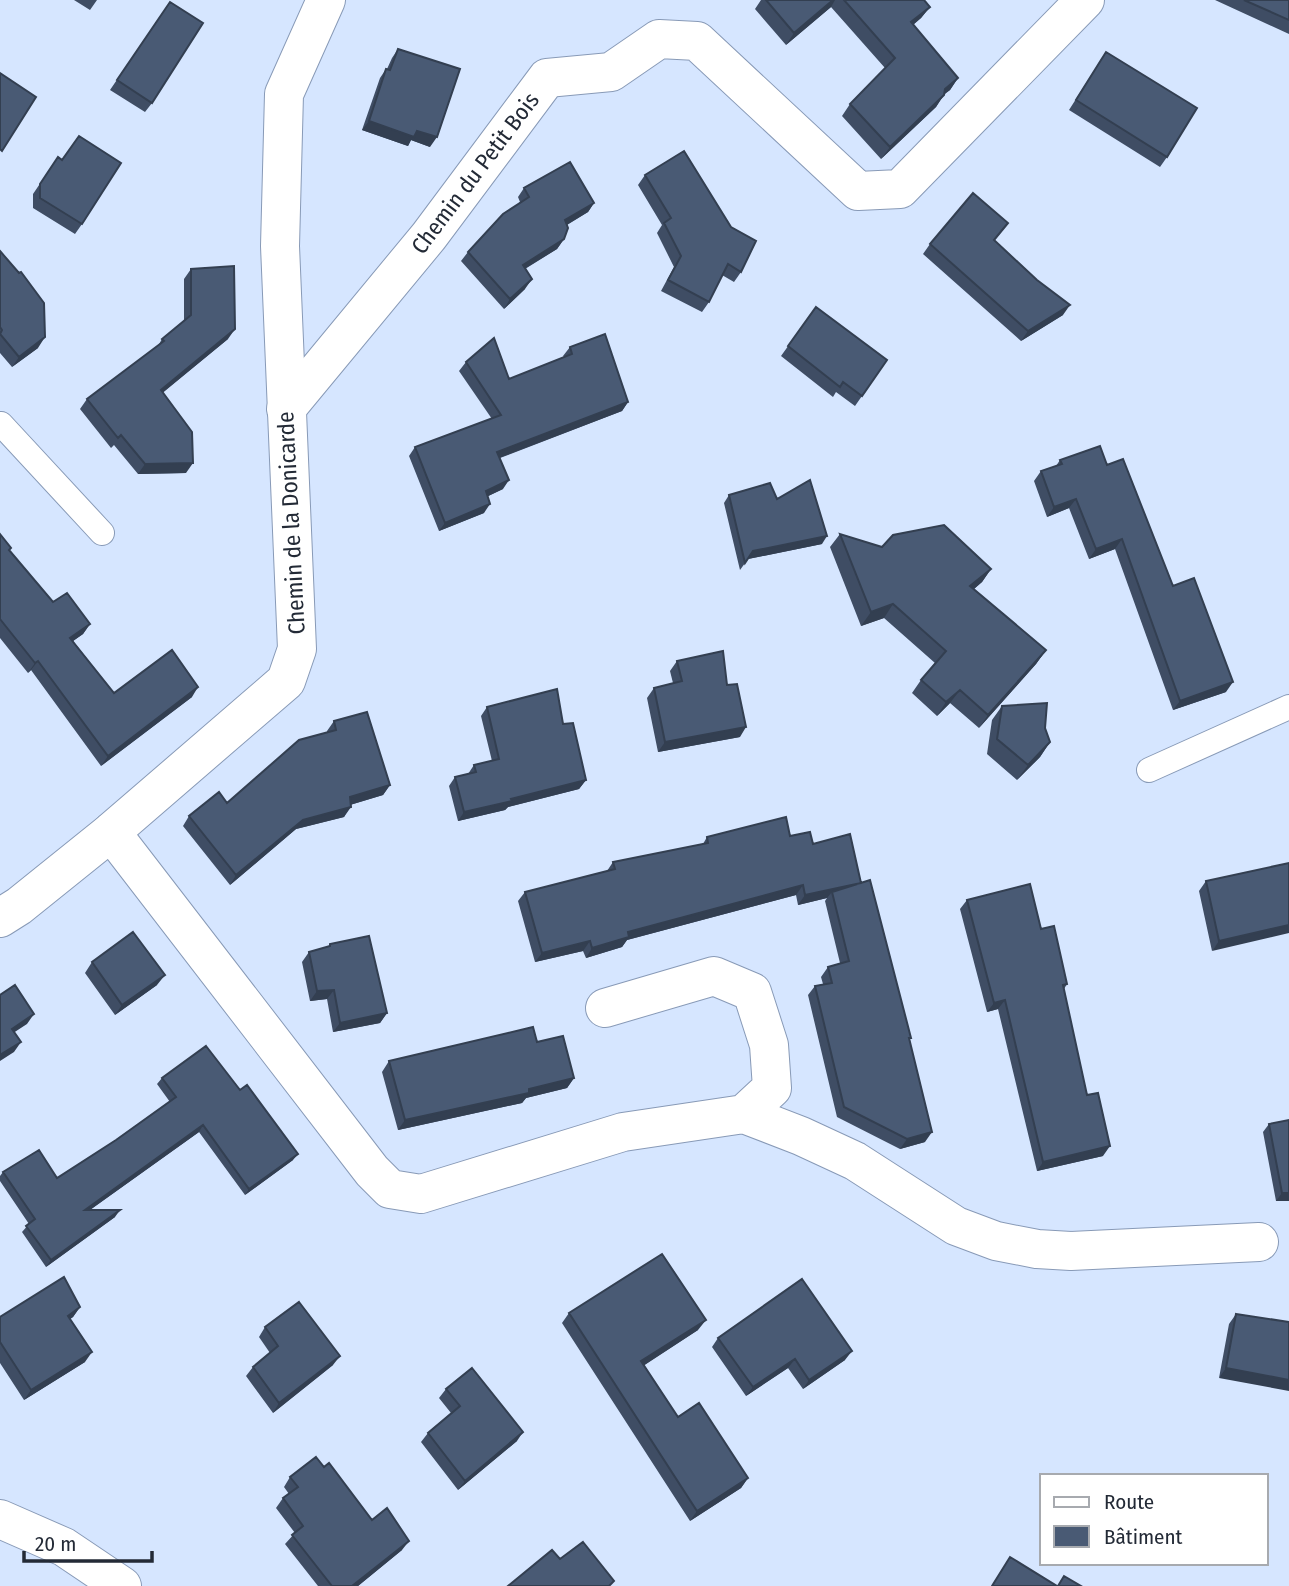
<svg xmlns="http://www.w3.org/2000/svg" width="1289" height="1586" viewBox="0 0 1289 1586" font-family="'Fira Sans Condensed',sans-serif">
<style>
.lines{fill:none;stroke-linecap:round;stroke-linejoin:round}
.lane-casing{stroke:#889ab7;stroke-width:26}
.street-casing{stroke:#889ab7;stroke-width:40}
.secondary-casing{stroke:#889ab7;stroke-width:40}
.lane{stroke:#fff;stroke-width:24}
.street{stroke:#fff;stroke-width:38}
.secondary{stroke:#fff;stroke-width:38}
.wall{fill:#3f4d64}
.shaded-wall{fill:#333f51}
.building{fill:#495a74;stroke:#333f51;stroke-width:2}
.labels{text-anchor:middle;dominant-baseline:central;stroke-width:7;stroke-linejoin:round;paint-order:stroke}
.street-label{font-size:23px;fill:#232a36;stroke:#fff}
</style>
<rect width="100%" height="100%" fill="#d6e6ff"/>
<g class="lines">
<g class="lane-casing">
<path id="lane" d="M 1,424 L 102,533
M 1149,770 L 1289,707"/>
</g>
<g class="street-casing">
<path id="street" d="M 286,409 L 429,236 L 547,78 L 611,72 L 659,39 L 697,41 L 858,191 L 900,189 L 1085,0
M 111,832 L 372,1171 L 390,1189 L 421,1194 L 623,1132 L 744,1114 L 772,1088 L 769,1045 L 752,992 L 714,976 L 605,1008
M 744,1114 L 801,1136 L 855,1161 L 956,1226 L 996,1241 L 1037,1249 L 1071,1251 L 1259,1242
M 0,1519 L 64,1547 L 122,1586"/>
</g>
<g class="secondary-casing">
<path id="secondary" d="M 0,918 L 19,906 L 111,832 L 286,681 L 297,649 L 280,246 L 284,94 L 326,0"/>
</g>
<use href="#lane" class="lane"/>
<use href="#street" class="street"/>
<use href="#secondary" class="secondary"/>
</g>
<path class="wall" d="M 74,0 L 97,0 L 90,10 Z
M 761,0 L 924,0 L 930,7 L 921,18 L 913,25 L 958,78 L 950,90 L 944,94 L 936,107 L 881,159 L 842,116 L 850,104 L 885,68 L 831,7 L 786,45 L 755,9 Z
M 1215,0 L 1289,0 L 1289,34 Z
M 170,2 L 152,103 L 145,112 L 110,90 Z
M 398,49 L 430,147 L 411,140 L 408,146 L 362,130 L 380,78 L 386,69 L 387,69 L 392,58 Z
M 1106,52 L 1167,157 L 1160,167 L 1069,110 Z
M 58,157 L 82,224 L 75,234 L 33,208 L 33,194 Z
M 645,175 L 741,272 L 734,282 L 722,275 L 709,302 L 702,312 L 661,291 L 674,267 L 657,233 L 662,225 L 638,185 Z
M 524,188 L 594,203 L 588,212 L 567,225 L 564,239 L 557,249 L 525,269 L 525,289 L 504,309 L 461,261 L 468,252 L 520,202 L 518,197 Z
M 1008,223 L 994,241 L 1037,280 L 1063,315 L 1021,341 L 923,254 L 930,244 Z
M 0,251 L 38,348 L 12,367 L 0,353 Z
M 191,269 L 228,339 L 163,392 L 186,473 L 138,474 L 114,445 L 111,448 L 80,409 L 87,399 L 158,346 L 162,339 L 184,321 L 184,279 Z
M 816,307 L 887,360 L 855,406 L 836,392 L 833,397 L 781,356 Z
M 570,347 L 628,402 L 622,411 L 500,458 L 503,489 L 488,496 L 484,513 L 439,531 L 409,456 L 415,447 L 492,419 L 459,371 L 466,362 L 509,379 L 564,357 L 563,356 Z
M 1060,460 L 1107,465 L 1173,586 L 1226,692 L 1173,710 L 1115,549 L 1089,559 L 1069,508 L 1047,517 L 1034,481 L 1041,471 L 1056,466 Z
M 729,495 L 777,499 L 822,544 L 748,559 L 740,570 L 724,503 Z
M 0,534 L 11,548 L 9,550 L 53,602 L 90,624 L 83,634 L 73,641 L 114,693 L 192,697 L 101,766 L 31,670 L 28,673 L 0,638 Z
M 840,534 L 882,547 L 991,569 L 982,582 L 974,589 L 1046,650 L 1036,664 L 979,728 L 950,703 L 937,716 L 912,693 L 921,680 L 935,663 L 884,618 L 861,626 L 830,547 Z
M 677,661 L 727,685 L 740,737 L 658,752 L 647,698 L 654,688 L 673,683 L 670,671 Z
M 1002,706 L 1045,728 L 1050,742 L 1040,757 L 1017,780 L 987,754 L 992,720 Z
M 487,707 L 563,724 L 586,780 L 579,789 L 508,807 L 505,810 L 458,821 L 449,786 L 455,777 L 468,774 L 474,765 L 492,761 L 481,716 Z
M 334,721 L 390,785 L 383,795 L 350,805 L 344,817 L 296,829 L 230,885 L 183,826 L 189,816 L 227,803 L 327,732 L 327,731 Z
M 790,836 L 813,844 L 861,883 L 911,1038 L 909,1040 L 925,1142 L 900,1149 L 837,1117 L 808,995 L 815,986 L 823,984 L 821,977 L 828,967 L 840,963 L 825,901 L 827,898 L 798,905 L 796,895 L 627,940 L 622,947 L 586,958 L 583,951 L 535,962 L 518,901 L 525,892 L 607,871 L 613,862 L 703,844 L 707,837 Z
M 1289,863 L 1212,951 L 1199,891 L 1206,881 Z
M 967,900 L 1041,929 L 1067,984 L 1064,989 L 1087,1095 L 1103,1156 L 1037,1171 L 998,1009 L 987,1012 L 960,909 Z
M 330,944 L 387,1013 L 380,1023 L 333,1032 L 327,999 L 310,1001 L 302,962 L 309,952 L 328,947 Z
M 92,962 L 157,985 L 115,1015 L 85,973 Z
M 537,1042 L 574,1078 L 567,1088 L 526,1098 L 522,1103 L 398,1130 L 382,1072 L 389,1061 Z
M 162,1078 L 293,1160 L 245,1195 L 199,1132 L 90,1210 L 115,1217 L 46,1267 L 22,1232 L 29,1224 L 0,1181 L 0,1176 L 3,1172 L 57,1178 L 116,1140 L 170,1102 L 157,1084 Z
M 1269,1124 L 1289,1201 L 1276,1201 L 1263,1132 Z
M 80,1307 L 73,1317 L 70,1319 L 85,1362 L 24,1400 L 0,1363 L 0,1317 Z
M 569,1313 L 698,1330 L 644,1365 L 678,1417 L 748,1478 L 741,1488 L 690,1521 L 562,1323 Z
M 1236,1314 L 1289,1322 L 1219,1378 L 1229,1324 Z
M 265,1327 L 333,1365 L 273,1413 L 246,1376 L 253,1367 L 270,1353 L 259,1337 Z
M 718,1338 L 845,1360 L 803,1389 L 788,1368 L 746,1396 L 712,1347 Z
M 446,1389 L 517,1441 L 458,1490 L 421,1442 L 428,1433 L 451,1413 L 439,1398 Z
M 324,1467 L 372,1520 L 402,1550 L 358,1586 L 318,1586 L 285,1544 L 295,1533 L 276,1508 L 283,1498 L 289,1494 L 284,1487 L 290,1477 Z"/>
<path class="shaded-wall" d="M 833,0 L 835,0 L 831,7 L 786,45 L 794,33 Z
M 930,7 L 921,18 L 902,34 L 911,22 Z
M 958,78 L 950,90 L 936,101 L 945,89 Z
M 944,95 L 936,107 L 881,159 L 890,147 Z
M 369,121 L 417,131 L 437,137 L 430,147 L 411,140 L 408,146 L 362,130 Z
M 594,203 L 588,212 L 558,230 L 565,220 Z
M 564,239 L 557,249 L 516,274 L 523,265 Z
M 532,279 L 525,289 L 504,309 L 510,299 Z
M 1070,305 L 1063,315 L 1021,341 L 1028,331 Z
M 235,329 L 228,339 L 154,400 L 161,390 Z
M 45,337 L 38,348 L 12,367 L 19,357 Z
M 628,402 L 622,411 L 491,461 L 497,452 Z
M 193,463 L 186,473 L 138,474 L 145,464 Z
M 509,480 L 503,489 L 480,500 L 486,491 Z
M 1076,499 L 1069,508 L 1047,517 L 1054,507 Z
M 490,504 L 484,513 L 439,531 L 445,523 Z
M 827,536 L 822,544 L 748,559 L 753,551 Z
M 1122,539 L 1115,549 L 1089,559 L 1096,549 Z
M 991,569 L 982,582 L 961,600 L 970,586 Z
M 893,604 L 884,618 L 861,626 L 871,612 Z
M 90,624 L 83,634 L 63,648 L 70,638 Z
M 1046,650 L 1036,664 L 979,728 L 988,715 Z
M 38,661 L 31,670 L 28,673 L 35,663 Z
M 1233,682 L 1226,692 L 1173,710 L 1180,701 Z
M 198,687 L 192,697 L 101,766 L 108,756 Z
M 960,690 L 950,703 L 937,716 L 946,702 Z
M 746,727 L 740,737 L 658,752 L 665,742 Z
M 1050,742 L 1040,757 L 1017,780 L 1028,765 Z
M 586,780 L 579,789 L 508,807 L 505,810 L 458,821 L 464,812 L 511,799 Z
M 390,785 L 383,795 L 343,807 L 350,797 Z
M 351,807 L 344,817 L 296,829 L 230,885 L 236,875 L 303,820 Z
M 861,883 L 832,892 L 827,898 L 798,905 L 805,895 Z
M 803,885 L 796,895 L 627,940 L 622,947 L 586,958 L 592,948 L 628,932 Z
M 1289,925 L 1289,933 L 1212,951 L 1219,941 Z
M 590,941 L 583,951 L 535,962 L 542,953 Z
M 165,975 L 157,985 L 115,1015 L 122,1005 Z
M 334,990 L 327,999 L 310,1001 L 317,991 Z
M 1005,1000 L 998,1009 L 987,1012 L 994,1003 Z
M 387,1013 L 380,1023 L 333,1032 L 340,1023 Z
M 34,1014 L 27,1024 L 4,1039 L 12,1029 Z
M 21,1042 L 14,1052 L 0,1061 L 0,1055 Z
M 574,1078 L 567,1088 L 526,1098 L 522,1103 L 398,1130 L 405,1120 Z
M 203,1125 L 199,1132 L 80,1217 L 85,1210 Z
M 932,1132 L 925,1142 L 900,1149 L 907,1139 Z
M 1110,1146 L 1103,1156 L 1037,1171 L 1043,1162 Z
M 298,1154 L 293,1160 L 245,1195 L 249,1189 Z
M 1282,1193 L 1289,1193 L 1289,1201 L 1276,1201 Z
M 120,1210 L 115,1217 L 46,1267 L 51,1260 Z
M 80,1307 L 73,1317 L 61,1325 L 68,1316 Z
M 706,1320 L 698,1330 L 634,1372 L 641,1361 Z
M 852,1351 L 845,1360 L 803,1389 L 809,1380 Z
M 92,1352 L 85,1362 L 24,1400 L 31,1390 Z
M 340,1356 L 333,1365 L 273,1413 L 279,1403 Z
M 795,1359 L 788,1368 L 746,1396 L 753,1387 Z
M 1226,1368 L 1289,1380 L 1289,1391 L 1219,1378 Z
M 523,1432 L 517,1441 L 458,1490 L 465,1481 Z
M 748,1478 L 741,1488 L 690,1521 L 697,1511 Z
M 409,1541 L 402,1550 L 358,1586 L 352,1586 Z"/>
<path class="building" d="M 766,0 L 833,0 L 794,33 Z
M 844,0 L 924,0 L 930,7 L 911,22 L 958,78 L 945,89 L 944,95 L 890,147 L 850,104 L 895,58 Z
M 1244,0 L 1289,0 L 1289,20 Z
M 170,2 L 203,23 L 152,103 L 117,80 Z
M 398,49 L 460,69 L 437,137 L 417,131 L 414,137 L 369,121 L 386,69 L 390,70 Z
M 1106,52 L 1197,108 L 1167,157 L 1076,100 Z
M 0,73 L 36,97 L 2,151 L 0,149 Z
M 79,136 L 121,163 L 82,224 L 40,198 L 40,184 L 58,157 L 62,160 Z
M 684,151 L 731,227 L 756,241 L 741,272 L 728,264 L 709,302 L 668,280 L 681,256 L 664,223 L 671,218 L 645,175 Z
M 570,162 L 594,203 L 565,220 L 568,228 L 564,239 L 523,265 L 532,279 L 510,299 L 468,252 L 503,214 L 529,197 L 524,188 Z
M 973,193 L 1008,223 L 994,240 L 1037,280 L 1070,305 L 1028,331 L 930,244 Z
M 0,251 L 19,273 L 21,272 L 44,303 L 45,337 L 19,357 L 0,334 L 2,330 L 0,327 Z
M 234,266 L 235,329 L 161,390 L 192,432 L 193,463 L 145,464 L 121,435 L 118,438 L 87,399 L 164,341 L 162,339 L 191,315 L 191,269 Z
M 816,307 L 887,360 L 862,396 L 843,382 L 840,387 L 788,346 Z
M 605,334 L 628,402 L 497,452 L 509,480 L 486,491 L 490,504 L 445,523 L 415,447 L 501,415 L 466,362 L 494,338 L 509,379 L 572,354 L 570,347 Z
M 1100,446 L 1107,465 L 1123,459 L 1173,586 L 1194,578 L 1233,682 L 1180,701 L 1122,539 L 1096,549 L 1076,499 L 1054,507 L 1041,471 L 1062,464 L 1060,460 Z
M 810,480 L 827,536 L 753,551 L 745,563 L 729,495 L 770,483 L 777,499 Z
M 944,525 L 991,569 L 970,586 L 1046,650 L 988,715 L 960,690 L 946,702 L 921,680 L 946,651 L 893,604 L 871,612 L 840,534 L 882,547 L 893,535 Z
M 0,534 L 11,548 L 9,550 L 53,602 L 67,593 L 90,624 L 70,638 L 114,693 L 172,650 L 198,687 L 108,756 L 38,661 L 35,663 L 0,619 Z
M 723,651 L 727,685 L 737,684 L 746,727 L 665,742 L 654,688 L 682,681 L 677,661 Z
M 557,689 L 563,724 L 573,723 L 586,780 L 511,799 L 512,801 L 464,812 L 455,777 L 476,772 L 474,765 L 499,759 L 487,707 Z
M 1047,703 L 1045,728 L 1050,742 L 1028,765 L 997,739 L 1002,706 Z
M 367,712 L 390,785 L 350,797 L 351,807 L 303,820 L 236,875 L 189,816 L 219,792 L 227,803 L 299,740 L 336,730 L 334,721 Z
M 786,817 L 790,836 L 810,832 L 813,844 L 850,834 L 861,883 L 805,895 L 803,885 L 628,932 L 629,937 L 592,948 L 590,941 L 542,953 L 525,892 L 615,869 L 613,862 L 708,843 L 707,837 Z
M 1289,863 L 1289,925 L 1219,941 L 1206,881 Z
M 870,880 L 911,1038 L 909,1038 L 932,1132 L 907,1139 L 844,1107 L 815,986 L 832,983 L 828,967 L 849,961 L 832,892 Z
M 1030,884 L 1041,929 L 1054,926 L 1067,984 L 1063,985 L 1087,1095 L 1098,1093 L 1110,1146 L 1043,1162 L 1005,1000 L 994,1003 L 967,900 Z
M 133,932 L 165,975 L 122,1005 L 92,962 Z
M 369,936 L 387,1013 L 340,1023 L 334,990 L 317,991 L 309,952 L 330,946 L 330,944 Z
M 15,985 L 34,1014 L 12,1029 L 21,1042 L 0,1055 L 0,995 Z
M 533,1027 L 537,1042 L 563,1036 L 574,1078 L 529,1089 L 529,1093 L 405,1120 L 389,1061 Z
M 206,1046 L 240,1090 L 247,1085 L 298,1154 L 249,1189 L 203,1125 L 85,1210 L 120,1210 L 51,1260 L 26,1226 L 35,1219 L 3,1172 L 39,1150 L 57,1178 L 116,1140 L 176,1097 L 162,1078 Z
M 1289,1120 L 1289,1193 L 1282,1193 L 1269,1124 Z
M 662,1254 L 706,1320 L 641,1361 L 678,1417 L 699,1403 L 748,1478 L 697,1511 L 569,1313 Z
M 64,1277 L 80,1307 L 68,1316 L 92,1352 L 31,1390 L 0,1342 L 0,1317 Z
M 802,1279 L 852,1351 L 809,1380 L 795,1359 L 753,1387 L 718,1338 Z
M 299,1302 L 340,1356 L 279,1403 L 253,1367 L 278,1346 L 265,1327 Z
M 1236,1314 L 1289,1322 L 1289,1380 L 1226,1368 Z
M 472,1368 L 523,1432 L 465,1481 L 428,1433 L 460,1406 L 446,1389 Z
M 316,1457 L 324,1467 L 329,1463 L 372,1520 L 387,1508 L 409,1541 L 352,1586 L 332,1586 L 292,1535 L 303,1526 L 283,1498 L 298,1487 L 290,1477 Z
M 583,1542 L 614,1581 L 609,1586 L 508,1586 L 552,1550 L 560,1559 Z
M 1010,1557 L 1057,1586 L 992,1586 Z
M 1064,1576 L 1081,1586 L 1058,1586 Z"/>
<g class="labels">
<g class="street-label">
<text transform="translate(475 173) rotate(-53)">Chemin du Petit Bois</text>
<text transform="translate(291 523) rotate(-93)">Chemin de la Donicarde</text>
</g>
</g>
<rect x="1040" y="1474" width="228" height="91" fill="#ffffff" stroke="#a7aaaf" stroke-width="2"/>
<rect x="1054" y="1497" width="35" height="10" fill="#ffffff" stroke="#a7aaaf" stroke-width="2"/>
<text x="1104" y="1509" font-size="21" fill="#232a36">Route</text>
<rect x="1054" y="1526" width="35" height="21" fill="#495a74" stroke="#a7aaaf" stroke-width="2"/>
<text x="1104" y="1544" font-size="21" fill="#232a36">Bâtiment</text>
<path d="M24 1551v10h128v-10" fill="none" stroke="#232a36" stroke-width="3.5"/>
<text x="35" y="1551" font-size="21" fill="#232a36" stroke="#ffffff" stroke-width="5" paint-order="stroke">20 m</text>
</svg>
